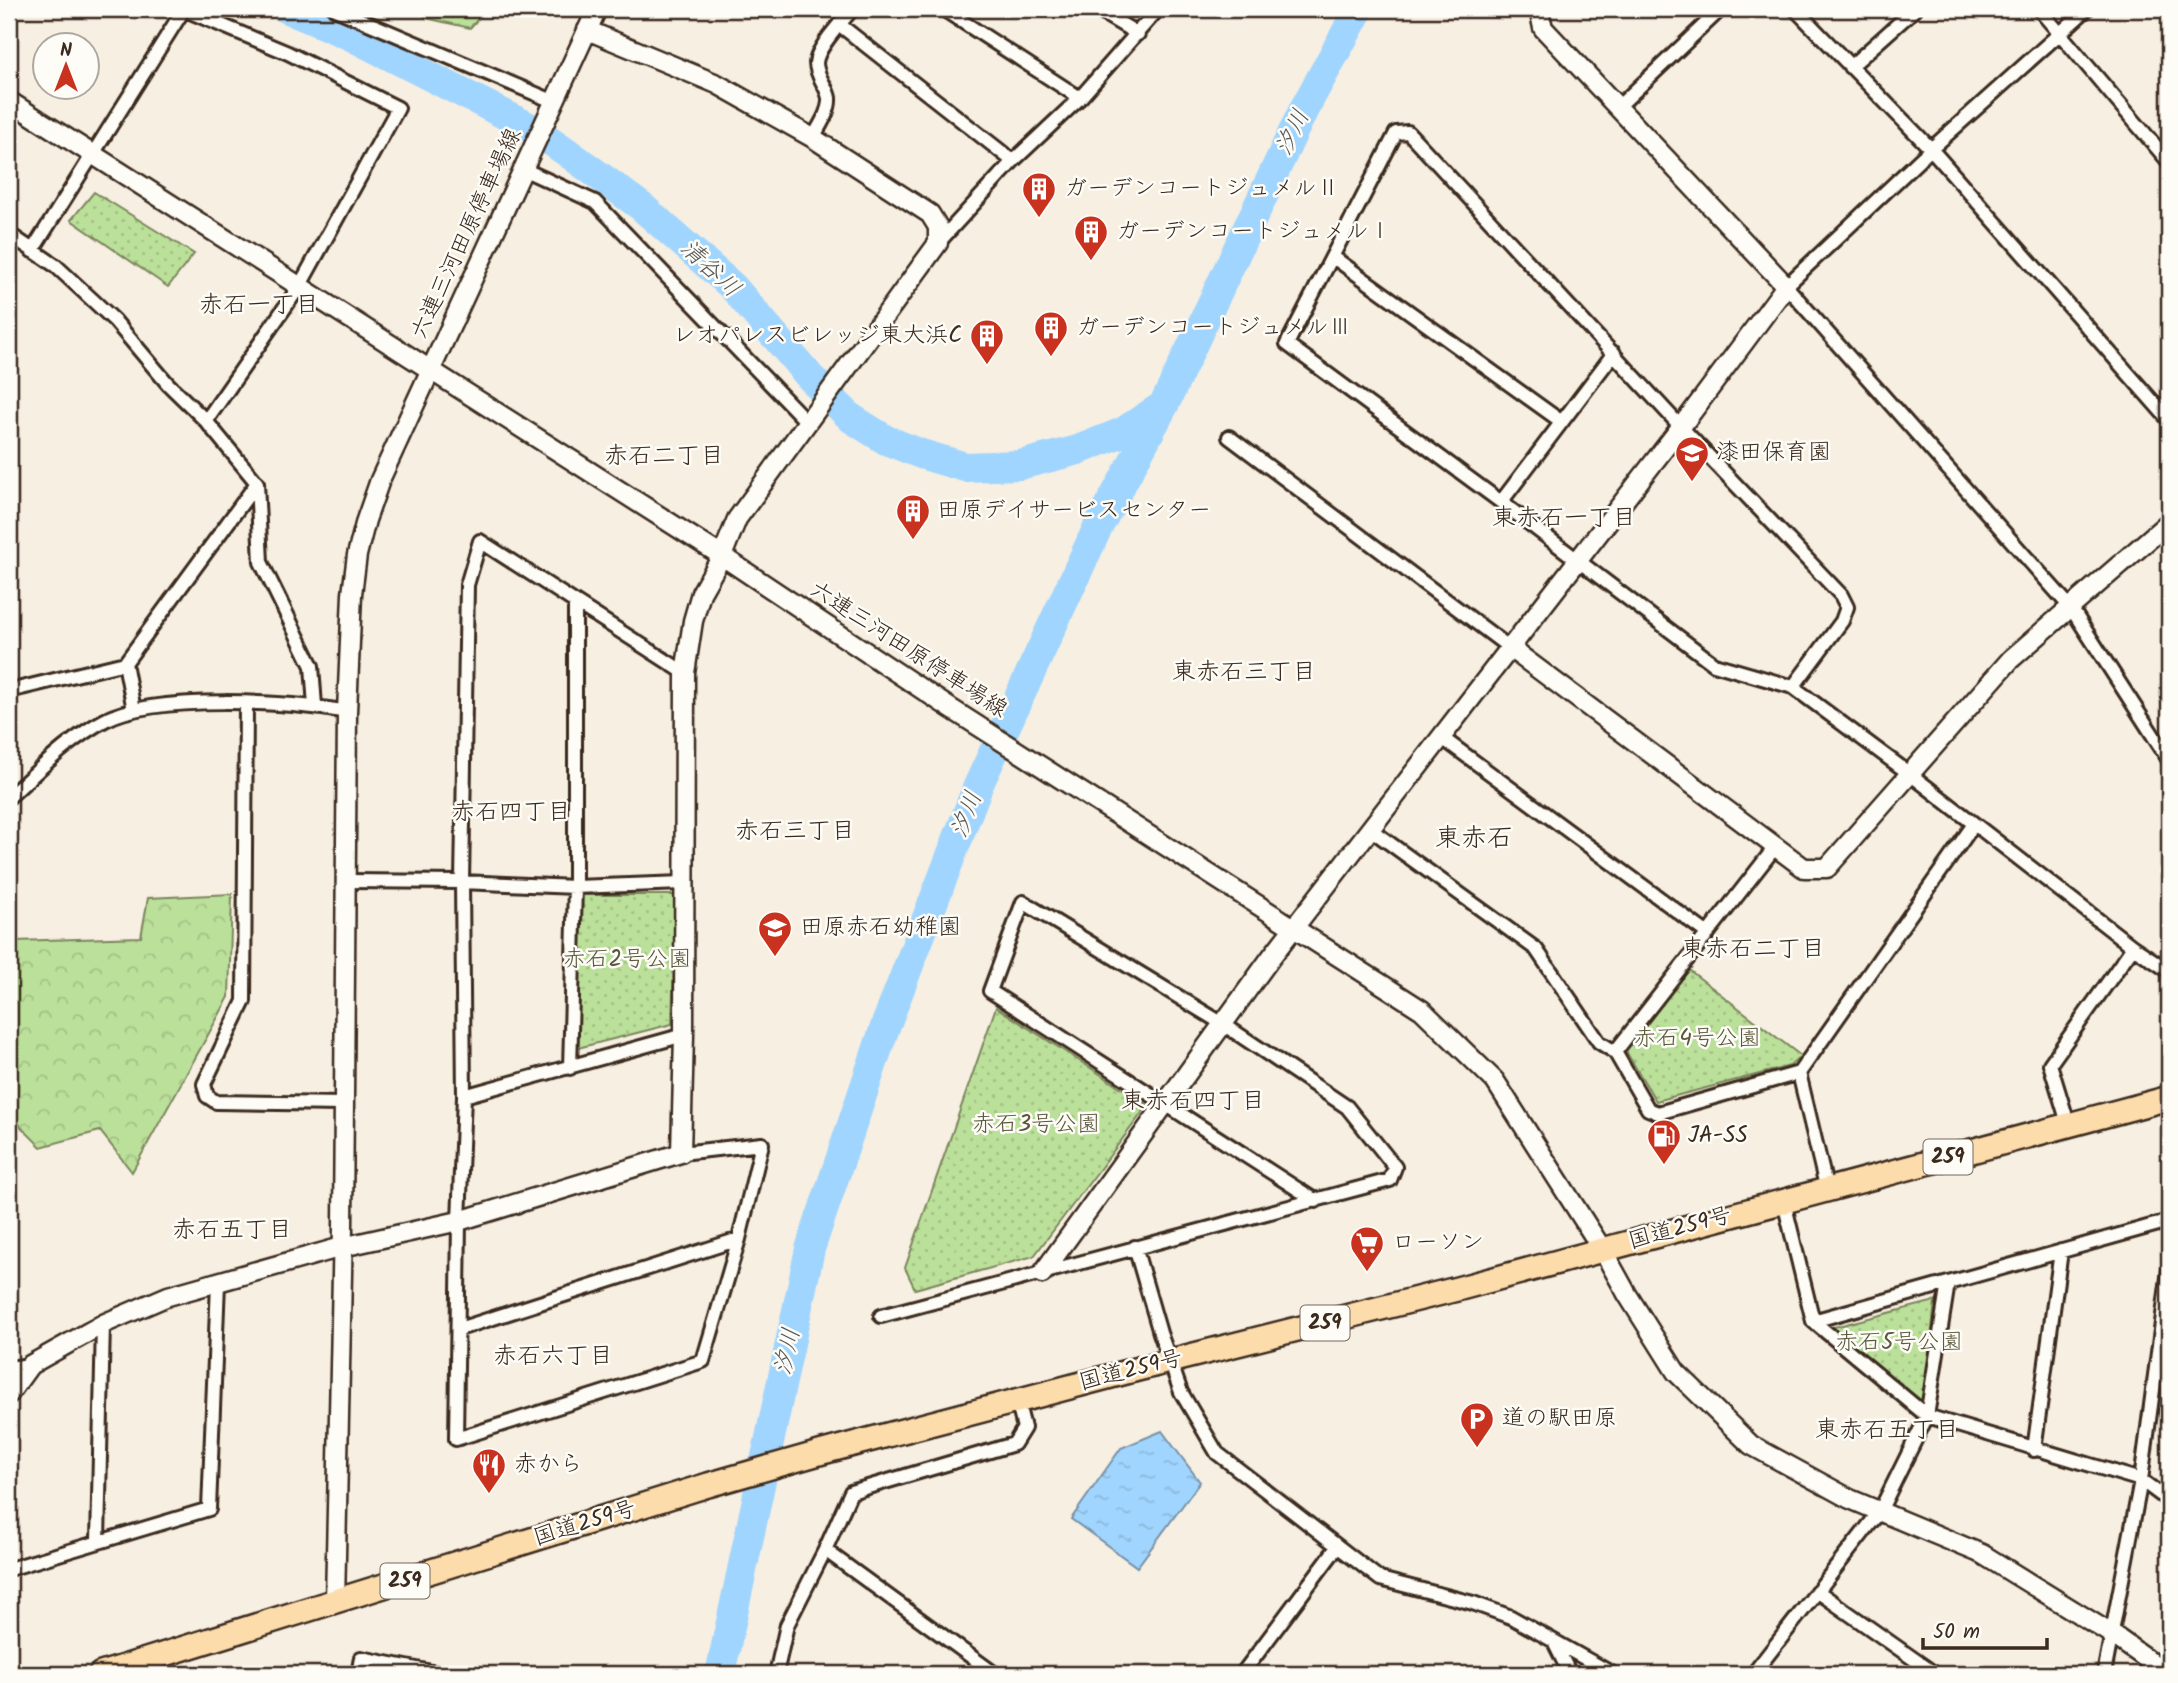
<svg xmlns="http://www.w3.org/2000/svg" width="2178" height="1683" viewBox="0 0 2178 1683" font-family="Kalam,'Klee One',sans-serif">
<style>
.forest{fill:url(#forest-crowns);stroke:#7b855c;stroke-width:2}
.park{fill:url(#park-dots);stroke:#7b855c;stroke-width:2}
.water{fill:url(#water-ripples);stroke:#7891a5;stroke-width:2}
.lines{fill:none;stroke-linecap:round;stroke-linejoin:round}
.river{stroke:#a0d5ff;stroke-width:30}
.street-casing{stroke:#3b2a1e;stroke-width:18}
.secondary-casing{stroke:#3b2a1e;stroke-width:23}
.highway-casing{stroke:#3b2a1e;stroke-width:28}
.street{stroke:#fdfcf7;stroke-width:12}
.secondary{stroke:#fdfcf7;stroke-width:18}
.highway{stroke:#fddcac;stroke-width:23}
.labels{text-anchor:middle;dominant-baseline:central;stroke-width:5;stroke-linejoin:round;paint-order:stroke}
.shield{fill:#fdfcf7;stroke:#75695f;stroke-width:2}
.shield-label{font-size:21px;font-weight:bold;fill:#3b2a1e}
.poi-label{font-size:23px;fill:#3b2a1e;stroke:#fdfcf7;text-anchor:start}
.street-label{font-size:23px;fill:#3b2a1e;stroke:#fdfcf7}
.park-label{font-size:23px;fill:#5b583d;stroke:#fdfcf7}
.water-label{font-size:24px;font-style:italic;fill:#545556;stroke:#fdfcf7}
.neighbourhood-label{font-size:24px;fill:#3b2a1e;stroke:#fdfcf7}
.quarter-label{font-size:26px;fill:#3b2a1e;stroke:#fdfcf7}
</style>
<defs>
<pattern id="forest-crowns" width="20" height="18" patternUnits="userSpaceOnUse" patternTransform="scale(1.75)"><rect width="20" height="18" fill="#bbe09a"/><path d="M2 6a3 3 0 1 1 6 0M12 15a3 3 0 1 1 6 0" fill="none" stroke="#a2c084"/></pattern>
<pattern id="park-dots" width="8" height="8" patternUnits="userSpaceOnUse" patternTransform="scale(1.75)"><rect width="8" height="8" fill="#bbe09a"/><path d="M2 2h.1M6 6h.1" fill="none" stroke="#a2c084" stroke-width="1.8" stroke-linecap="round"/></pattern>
<pattern id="water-ripples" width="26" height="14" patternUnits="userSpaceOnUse" patternTransform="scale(1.75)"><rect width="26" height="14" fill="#a0d5ff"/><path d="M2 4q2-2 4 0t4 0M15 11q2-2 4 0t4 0" fill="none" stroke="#8bb7da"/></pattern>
</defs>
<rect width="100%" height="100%" fill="#f6efe2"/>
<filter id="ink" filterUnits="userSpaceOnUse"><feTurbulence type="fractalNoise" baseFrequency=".0143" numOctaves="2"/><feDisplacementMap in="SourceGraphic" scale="14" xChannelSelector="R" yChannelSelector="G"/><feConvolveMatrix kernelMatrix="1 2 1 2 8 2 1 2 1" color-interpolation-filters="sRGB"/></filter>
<g filter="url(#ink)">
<path class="forest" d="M 232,894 L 229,997 L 132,1172 L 100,1131 L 41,1147 L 20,1126 L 9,1101 L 9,948 L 15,941 L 141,937 L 148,898 Z"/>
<path class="park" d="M 420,9 L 487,9 L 470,28 L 426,18 Z
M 94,192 L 194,254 L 168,287 L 71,220 Z
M 582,895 L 676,895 L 672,1024 L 578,1048 Z
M 1689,970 L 1801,1056 L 1790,1066 L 1656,1101 L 1625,1050 Z
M 996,1007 L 1148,1105 L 1034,1256 L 915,1289 L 905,1268 Z
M 1935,1301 L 1924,1405 L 1830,1328 Z"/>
<path class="water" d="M 1162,1431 L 1200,1482 L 1137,1567 L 1071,1519 L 1121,1448 Z"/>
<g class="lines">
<path class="river" d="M 287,9 L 351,36 L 490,107 L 535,130 L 568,153 L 642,207 L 733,287 L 810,377 L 851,418 L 886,440 L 921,454 L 965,467 L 1020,465 L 1078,450 L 1123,432 L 1161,407
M 720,1674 L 810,1249 L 885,1027 L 978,786 L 1098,527 L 1164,405 L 1304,109 L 1359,9"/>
<g class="street-casing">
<path id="street" d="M 183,9 L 288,53 L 398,108 L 299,287 L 206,421
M 335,9 L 555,102
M 943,9 L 1080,98
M 1096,9 L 1138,34
M 1795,9 L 1931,149 L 2169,420
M 2039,9 L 2169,162
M 2087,9 L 1931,149 L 1786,286 L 2071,608 L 2169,760
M 840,25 L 1013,161
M 1850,67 L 1915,9
M 1618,107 L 1721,9
M 813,138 C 819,126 830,112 829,98 C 827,86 816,76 816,63 C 817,47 842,22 852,9
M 523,169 L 595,202 L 808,423
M 9,234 L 56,266 L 114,320 L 168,384 L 206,421 L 257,483 L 261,562 L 312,666 L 315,706
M 938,243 L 1013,161 L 1080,98 L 1158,9
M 32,251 L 184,9
M 1333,257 L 1562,422
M 1229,437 L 1510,648
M 1501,502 L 1614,353
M 125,663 L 134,710
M 1793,687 L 1714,664 L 1501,502 L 1287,344 L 1396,133 L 1408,132 L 1681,427 L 1841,595 L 1847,607 L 1842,621 L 1793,687 L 1910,774 L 2133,947 L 2169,971
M 9,691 L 125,663 L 257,483
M 246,704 L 244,1001 L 204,1084 L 207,1096 L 216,1102 L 342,1104
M 1441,737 L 1708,934
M 9,797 C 39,770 69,739 105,720 C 154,694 292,701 347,712
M 1370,829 L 1536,949 L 1599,1042 L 1615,1052 L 1648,1109 L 1658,1113 L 1799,1073 L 1974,824
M 346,881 L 462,882 L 575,887 L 683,883
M 1615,1052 L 1776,846
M 570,1068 L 575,887 L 575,603
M 1799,1073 L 1827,1190
M 464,1096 L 684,1035
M 2068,1123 L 2050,1064 L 2133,947
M 681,1153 L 762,1144 L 739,1239 L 703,1361 L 456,1439 L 459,1221 L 464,1096 L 462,882 L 467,585 L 480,541 L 685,673
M 1784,1202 L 1813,1321 L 1927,1416 L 2141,1480 L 2169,1501
M 1135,1247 L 1160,1333 L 1181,1392 L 1217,1453 L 1380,1579 L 1473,1603 L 1511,1617 L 1613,1674
M 881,1316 L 1390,1180 L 1395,1167 L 1347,1107 L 1223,1024 L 1023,902 L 990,991 L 1316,1201
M 1813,1321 L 2169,1221
M 459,1329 L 739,1239
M 9,1368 L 30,1365
M 2034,1450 L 2061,1251
M 98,1541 L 103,1324
M 825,1550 L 995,1674
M 9,1569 L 209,1509 L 218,1283
M 1817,1591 L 1935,1674
M 1554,1642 L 1570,1674
M 358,1674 L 361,1658 L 442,1674
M 776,1674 L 787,1625 L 825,1550 L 851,1492 L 1014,1444 L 1024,1428 L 1017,1400
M 1242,1674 L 1337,1547
M 1753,1674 L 1880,1511 L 1927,1416 L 1948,1283
M 2104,1674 L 2141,1480 L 2169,1270"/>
</g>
<g class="secondary-casing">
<path id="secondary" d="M 9,101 L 722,556 L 950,708 L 1422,1010 L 1495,1081 L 1602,1249 L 1627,1294 L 1676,1372 L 1751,1445 L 1850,1499 L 1982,1554 L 2113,1635 L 2168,1674
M 1510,648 L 1804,868 L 1827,868 L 2011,659 L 2169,522
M 1042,1274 L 1272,956 L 1681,427 L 1786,286 L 1543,28 L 1539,9
M 9,1394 L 30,1365 L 103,1324 L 168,1296 L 342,1247 L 459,1221 L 681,1153 L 684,1035 L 685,673 L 693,621 L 701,593 L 722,556 L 737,519 L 938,243 L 938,227 L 930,214 L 813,138 L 717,84 L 587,30
M 335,1603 L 343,1227 L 347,712 L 352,594 L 357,555 L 366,520 L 380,480 L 597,9"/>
</g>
<g class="highway-casing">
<path id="highway" d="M 101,1674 L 708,1485 L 823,1452 L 1138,1369 L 1457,1289 L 2169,1098"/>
</g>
<use href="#street" class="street"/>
<use href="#secondary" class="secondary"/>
<use href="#highway" class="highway"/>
</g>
</g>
<defs>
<g id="building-pin" transform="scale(1.75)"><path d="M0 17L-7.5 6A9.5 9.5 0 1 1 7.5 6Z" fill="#c8321e" stroke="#fdfcf7"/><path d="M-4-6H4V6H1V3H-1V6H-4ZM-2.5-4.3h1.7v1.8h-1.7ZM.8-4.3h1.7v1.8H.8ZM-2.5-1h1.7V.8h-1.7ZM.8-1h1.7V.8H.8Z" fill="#fff"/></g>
<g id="school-pin" transform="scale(1.75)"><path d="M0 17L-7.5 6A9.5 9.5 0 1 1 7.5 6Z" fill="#c8321e" stroke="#fdfcf7"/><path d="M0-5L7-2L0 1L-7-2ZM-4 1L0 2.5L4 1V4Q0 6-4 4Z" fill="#fff"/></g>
<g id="fuel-pin" transform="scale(1.75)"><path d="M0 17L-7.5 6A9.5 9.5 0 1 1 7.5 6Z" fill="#c8321e" stroke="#fdfcf7"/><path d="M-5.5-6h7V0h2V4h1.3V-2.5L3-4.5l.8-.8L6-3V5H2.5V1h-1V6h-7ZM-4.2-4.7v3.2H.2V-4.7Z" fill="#fff"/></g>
<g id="supermarket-pin" transform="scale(1.75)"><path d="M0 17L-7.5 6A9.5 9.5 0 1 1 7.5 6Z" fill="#c8321e" stroke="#fdfcf7"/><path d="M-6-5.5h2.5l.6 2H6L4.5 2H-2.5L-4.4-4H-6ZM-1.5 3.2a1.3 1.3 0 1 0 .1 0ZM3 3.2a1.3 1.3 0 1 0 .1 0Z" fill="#fff"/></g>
<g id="parking-pin" transform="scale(1.75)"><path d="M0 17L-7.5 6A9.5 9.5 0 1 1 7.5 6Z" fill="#c8321e" stroke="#fdfcf7"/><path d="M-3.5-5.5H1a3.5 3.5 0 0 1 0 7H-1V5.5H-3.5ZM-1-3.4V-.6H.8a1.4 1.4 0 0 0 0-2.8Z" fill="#fff"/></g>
<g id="restaurant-pin" transform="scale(1.75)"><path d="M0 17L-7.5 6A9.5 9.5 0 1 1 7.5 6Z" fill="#c8321e" stroke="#fdfcf7"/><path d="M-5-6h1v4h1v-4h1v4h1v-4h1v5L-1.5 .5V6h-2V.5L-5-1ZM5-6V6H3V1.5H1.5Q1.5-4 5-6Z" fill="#fff"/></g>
</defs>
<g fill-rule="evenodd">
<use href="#building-pin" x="1039" y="189"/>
<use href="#building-pin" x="1091" y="232"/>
<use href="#building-pin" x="1051" y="328"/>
<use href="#building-pin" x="987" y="336"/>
<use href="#school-pin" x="1692" y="453"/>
<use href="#building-pin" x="913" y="511"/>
<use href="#school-pin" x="775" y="928"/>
<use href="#fuel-pin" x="1664" y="1136"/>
<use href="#supermarket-pin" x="1367" y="1243"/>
<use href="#parking-pin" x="1477" y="1419"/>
<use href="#restaurant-pin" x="489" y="1465"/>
</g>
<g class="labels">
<g class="shield">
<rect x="1923.5" y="1139.5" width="49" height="35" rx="5"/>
<rect x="1300.5" y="1305.5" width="49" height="35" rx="5"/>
<rect x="380.5" y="1563.5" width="49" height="35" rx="5"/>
</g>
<g class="shield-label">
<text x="1948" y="1157">259</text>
<text x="1325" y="1323">259</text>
<text x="405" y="1581">259</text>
</g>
<g class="poi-label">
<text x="1064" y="189">ガーデンコートジュメルⅡ</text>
<text x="1116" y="232">ガーデンコートジュメルⅠ</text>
<text x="1076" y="328">ガーデンコートジュメルⅢ</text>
<text x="962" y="336" text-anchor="end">レオパレスビレッジ東大浜C</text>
<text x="1716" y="453">漆田保育園</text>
<text x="937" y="511">田原デイサービスセンター</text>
<text x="800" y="928">田原赤石幼稚園</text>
<text x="1688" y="1136">JA-SS</text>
<text x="1392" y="1243">ローソン</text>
<text x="1502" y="1419">道の駅田原</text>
<text x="514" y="1465">赤から</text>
</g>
<g class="street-label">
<text transform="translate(467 234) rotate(-65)">六連三河田原停車場線</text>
<text transform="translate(908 650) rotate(33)">六連三河田原停車場線</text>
<text transform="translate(1680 1229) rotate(-15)">国道259号</text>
<text transform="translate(1131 1371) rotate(-14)">国道259号</text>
<text transform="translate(585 1524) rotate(-17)">国道259号</text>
</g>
<g class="park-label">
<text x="627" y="960">赤石2号公園</text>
<text x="1697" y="1039">赤石4号公園</text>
<text x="1036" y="1125">赤石3号公園</text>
<text x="1899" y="1343">赤石5号公園</text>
</g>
<g class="water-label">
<text transform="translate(1293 133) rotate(-64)">汐川</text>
<text transform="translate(710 269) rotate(43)">清谷川</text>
<text transform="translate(967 815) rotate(-69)">汐川</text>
<text transform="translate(788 1352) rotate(-78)">汐川</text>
</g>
<g class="neighbourhood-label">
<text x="259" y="305">赤石一丁目</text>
<text x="664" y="456">赤石二丁目</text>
<text x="1564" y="518">東赤石一丁目</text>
<text x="1244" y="672">東赤石三丁目</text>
<text x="511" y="812">赤石四丁目</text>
<text x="795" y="831">赤石三丁目</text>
<text x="1753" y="949">東赤石二丁目</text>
<text x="1193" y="1101">東赤石四丁目</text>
<text x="232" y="1230">赤石五丁目</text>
<text x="553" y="1356">赤石六丁目</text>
<text x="1887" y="1430">東赤石五丁目</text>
</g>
<g class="quarter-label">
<text x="1474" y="839">東赤石</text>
</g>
</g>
<rect width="2178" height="1683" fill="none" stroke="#fdfcf7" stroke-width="35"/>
<rect x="18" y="18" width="2143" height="1648" fill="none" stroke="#3b2a1e" stroke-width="2.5" filter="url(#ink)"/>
<g transform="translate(66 66)"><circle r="33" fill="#fdfcf7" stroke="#afa8a0" stroke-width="2"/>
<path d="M0-5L12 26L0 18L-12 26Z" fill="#c8321e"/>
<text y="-10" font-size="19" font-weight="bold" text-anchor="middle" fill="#3b2a1e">N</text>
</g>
<path d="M1923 1638v10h124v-10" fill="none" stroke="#3b2a1e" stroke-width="3.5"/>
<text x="1933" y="1638" font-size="21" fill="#3b2a1e" stroke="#fdfcf7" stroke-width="5" paint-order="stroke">50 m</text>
</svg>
